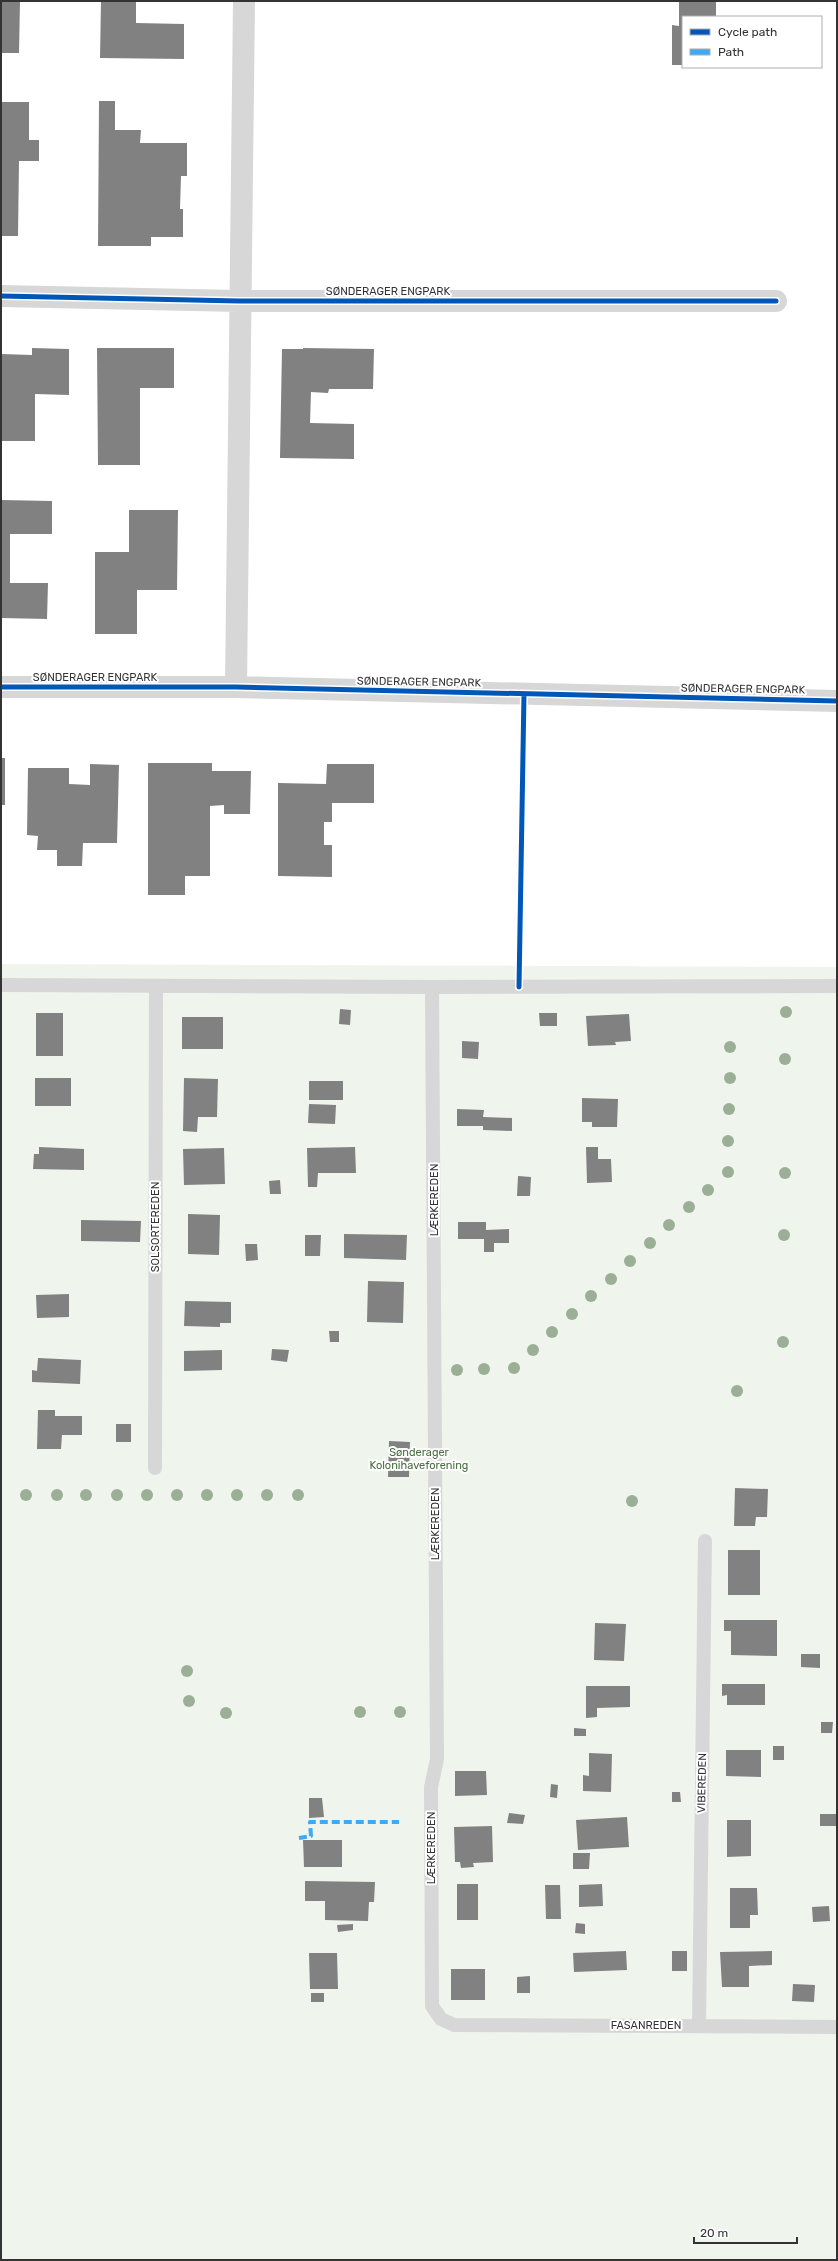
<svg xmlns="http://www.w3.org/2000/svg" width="838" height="2261" viewBox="0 0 838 2261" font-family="Rubik,sans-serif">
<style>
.green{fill:#eff4ed}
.building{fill:#818181}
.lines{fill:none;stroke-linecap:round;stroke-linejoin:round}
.lane{stroke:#d7d7d7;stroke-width:14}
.street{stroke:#d7d7d7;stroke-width:22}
.quiet{stroke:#3fa9f5;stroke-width:4;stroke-dasharray:8 4;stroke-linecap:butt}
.cycleway-casing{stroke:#fff;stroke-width:8}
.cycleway{stroke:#0057b8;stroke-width:5}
.tree{fill:#9baf96}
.labels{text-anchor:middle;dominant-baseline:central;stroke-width:4;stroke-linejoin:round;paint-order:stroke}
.street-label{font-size:11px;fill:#333;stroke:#fff}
.park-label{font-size:11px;fill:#496e40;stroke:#fff}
</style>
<rect width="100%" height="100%" fill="#fff"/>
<path class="green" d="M 1,964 L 837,967 L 837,2260 L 1,2260 Z"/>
<path class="building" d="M 1,1 L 20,1 L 19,53 L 1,53 Z
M 101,1 L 136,1 L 136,23 L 184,24 L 184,59 L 100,58 Z
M 679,1 L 716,1 L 716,17 L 683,17 L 683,65 L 672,65 L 672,25 L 679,26 Z
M 99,101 L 115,101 L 115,130 L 141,130 L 140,143 L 187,143 L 187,176 L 181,176 L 180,209 L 183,209 L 183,237 L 151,237 L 151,246 L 98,246 Z
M 1,102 L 29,102 L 29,140 L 39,140 L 39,161 L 19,161 L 18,236 L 1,236 Z
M 32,348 L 69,349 L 69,395 L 35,394 L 35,441 L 1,441 L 1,354 L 32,355 Z
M 97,348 L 174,348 L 174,388 L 140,388 L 140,465 L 98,465 Z
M 303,348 L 374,349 L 373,389 L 329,389 L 328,393 L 311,392 L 310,423 L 354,424 L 354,459 L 280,458 L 282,349 L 303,349 Z
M 1,500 L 52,501 L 52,534 L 10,534 L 10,583 L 48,583 L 47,619 L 1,618 Z
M 129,510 L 178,510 L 177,590 L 137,590 L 137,634 L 95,634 L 95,552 L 129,552 Z
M 1,758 L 5,758 L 5,805 L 1,805 Z
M 148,763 L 212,763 L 212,771 L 251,771 L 250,814 L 224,814 L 224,805 L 210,806 L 210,876 L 185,876 L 185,895 L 148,895 Z
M 90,764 L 119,765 L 117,843 L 83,843 L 82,866 L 57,866 L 57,850 L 37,850 L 38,836 L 27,835 L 28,768 L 69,768 L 69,784 L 90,785 Z
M 327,764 L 374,764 L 374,803 L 332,803 L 332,822 L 324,822 L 324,845 L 332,845 L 332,877 L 278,876 L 278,783 L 326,784 Z
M 340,1009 L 351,1010 L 350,1025 L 339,1024 Z
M 36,1013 L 63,1013 L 63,1056 L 36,1056 Z
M 539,1013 L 557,1013 L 557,1026 L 540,1026 Z
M 629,1014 L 631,1041 L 615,1042 L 616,1045 L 588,1046 L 586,1016 Z
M 182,1017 L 223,1017 L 223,1049 L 182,1049 Z
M 462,1041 L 479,1042 L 478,1059 L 462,1058 Z
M 35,1078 L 71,1078 L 71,1106 L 35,1106 Z
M 184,1078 L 218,1079 L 217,1117 L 198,1117 L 197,1132 L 183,1131 Z
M 309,1081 L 343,1081 L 343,1100 L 309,1100 Z
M 582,1098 L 618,1099 L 617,1127 L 592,1127 L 592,1122 L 582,1122 Z
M 309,1104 L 336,1105 L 335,1124 L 308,1123 Z
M 457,1109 L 484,1110 L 483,1117 L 512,1118 L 512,1131 L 483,1130 L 483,1126 L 457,1126 Z
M 39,1147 L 84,1149 L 84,1170 L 33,1169 L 34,1154 L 39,1154 Z
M 355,1147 L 356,1173 L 318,1173 L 317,1187 L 308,1187 L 307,1148 Z
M 586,1147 L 598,1147 L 598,1159 L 611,1159 L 612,1182 L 587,1183 Z
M 224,1148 L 225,1184 L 184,1185 L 183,1149 Z
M 518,1176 L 531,1177 L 530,1196 L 517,1196 Z
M 280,1180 L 281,1194 L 270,1194 L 269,1181 Z
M 188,1214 L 220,1215 L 219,1255 L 188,1254 Z
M 81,1220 L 141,1221 L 140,1242 L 81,1241 Z
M 458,1222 L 486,1222 L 486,1230 L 509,1229 L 509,1243 L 494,1243 L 494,1252 L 484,1252 L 484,1239 L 458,1239 Z
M 344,1234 L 407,1235 L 406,1260 L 344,1258 Z
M 305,1235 L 321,1235 L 320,1256 L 305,1256 Z
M 245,1244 L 257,1244 L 258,1260 L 246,1261 Z
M 368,1281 L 404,1282 L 403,1323 L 367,1322 Z
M 69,1294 L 69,1317 L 37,1318 L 36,1295 Z
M 185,1301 L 231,1302 L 231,1323 L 220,1323 L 220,1327 L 184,1326 Z
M 329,1331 L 339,1331 L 339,1342 L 330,1342 Z
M 272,1349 L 289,1350 L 287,1362 L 271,1360 Z
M 222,1350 L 222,1370 L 184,1371 L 184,1351 Z
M 38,1358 L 81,1360 L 80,1384 L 32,1382 L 32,1370 L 37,1371 Z
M 38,1410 L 55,1410 L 55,1416 L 82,1416 L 82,1435 L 62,1435 L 61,1449 L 37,1449 Z
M 116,1424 L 131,1424 L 131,1442 L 116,1442 Z
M 389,1441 L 410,1442 L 409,1477 L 388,1477 Z
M 735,1488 L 768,1489 L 767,1517 L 756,1517 L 755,1526 L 734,1526 Z
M 728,1550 L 760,1550 L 760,1595 L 728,1595 Z
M 724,1620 L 777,1620 L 777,1656 L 731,1655 L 731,1631 L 724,1631 Z
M 595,1623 L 626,1624 L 624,1661 L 594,1660 Z
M 801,1654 L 820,1654 L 820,1668 L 801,1667 Z
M 722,1684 L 765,1684 L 765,1705 L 727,1705 L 727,1695 L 722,1696 Z
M 586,1686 L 630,1686 L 630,1707 L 597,1708 L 597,1717 L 586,1718 Z
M 821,1722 L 833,1722 L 832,1733 L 821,1733 Z
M 574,1728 L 586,1729 L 586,1736 L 574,1736 Z
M 773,1746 L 784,1746 L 784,1760 L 773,1760 Z
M 726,1750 L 761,1750 L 761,1777 L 726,1776 Z
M 589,1753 L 612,1754 L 611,1792 L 583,1791 L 583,1775 L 589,1776 Z
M 455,1771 L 486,1771 L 487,1795 L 455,1796 Z
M 551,1784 L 558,1785 L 557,1798 L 550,1797 Z
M 672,1792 L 680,1792 L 681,1802 L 672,1802 Z
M 309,1798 L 322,1798 L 324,1817 L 309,1818 Z
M 509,1813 L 525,1815 L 523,1824 L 507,1823 Z
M 820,1814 L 836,1814 L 836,1826 L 820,1826 Z
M 627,1817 L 629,1847 L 578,1850 L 576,1820 Z
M 727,1820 L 751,1820 L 751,1856 L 727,1857 Z
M 492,1826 L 493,1862 L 473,1863 L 474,1867 L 461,1868 L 460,1862 L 455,1862 L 454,1827 Z
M 303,1840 L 342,1840 L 342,1867 L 304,1867 Z
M 573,1853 L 590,1853 L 589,1869 L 573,1869 Z
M 305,1881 L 375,1882 L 374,1902 L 369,1902 L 368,1921 L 325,1920 L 325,1901 L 305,1901 Z
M 457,1884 L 478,1884 L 478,1920 L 457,1920 Z
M 602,1884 L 603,1906 L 579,1907 L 579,1885 Z
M 545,1885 L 560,1885 L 561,1919 L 546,1919 Z
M 730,1888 L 757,1888 L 758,1915 L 750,1915 L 750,1928 L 730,1928 Z
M 829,1906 L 830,1921 L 813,1922 L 812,1907 Z
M 576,1923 L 585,1924 L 585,1934 L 575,1933 Z
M 353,1924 L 353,1930 L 338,1932 L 337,1925 Z
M 626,1951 L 627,1970 L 574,1972 L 573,1953 Z
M 672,1951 L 687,1951 L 687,1971 L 672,1971 Z
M 772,1951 L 772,1965 L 749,1966 L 749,1987 L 722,1987 L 720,1952 Z
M 309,1953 L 337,1953 L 338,1989 L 310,1989 Z
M 451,1969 L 485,1969 L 485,2000 L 451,2000 Z
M 530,1976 L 530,1993 L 517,1993 L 517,1977 Z
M 793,1984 L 815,1985 L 814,2002 L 792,2001 Z
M 311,1993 L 324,1993 L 324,2002 L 311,2002 Z"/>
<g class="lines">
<path class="lane" d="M 1,985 L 432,987 L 837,986
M 432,987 L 437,1759 L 431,1787 L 432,2006 L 441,2019 L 454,2025 L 837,2027
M 155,1468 L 156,987
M 699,2026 L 705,1541"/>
<path class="street" d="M 1,296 L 239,301 L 776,301
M 1,687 L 236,687 L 837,701
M 236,687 L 244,1"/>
<path class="quiet" d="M 299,1838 L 311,1836 L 310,1822 L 399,1822"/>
<g class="cycleway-casing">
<path id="cycleway" d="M 1,296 L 239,301 L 776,301
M 1,687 L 236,687 L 837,701
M 519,987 L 524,694"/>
</g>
<use href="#cycleway" class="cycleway"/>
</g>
<g class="tree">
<circle cx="786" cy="1012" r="6"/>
<circle cx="730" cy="1047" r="6"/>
<circle cx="785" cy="1059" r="6"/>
<circle cx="730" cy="1078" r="6"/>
<circle cx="729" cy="1109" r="6"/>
<circle cx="728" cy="1141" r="6"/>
<circle cx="728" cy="1172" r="6"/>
<circle cx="785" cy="1173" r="6"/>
<circle cx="708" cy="1190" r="6"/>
<circle cx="689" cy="1207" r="6"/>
<circle cx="669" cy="1225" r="6"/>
<circle cx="784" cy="1235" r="6"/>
<circle cx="650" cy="1243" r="6"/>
<circle cx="630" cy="1261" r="6"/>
<circle cx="611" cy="1279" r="6"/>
<circle cx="591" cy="1296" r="6"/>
<circle cx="572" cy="1314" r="6"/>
<circle cx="552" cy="1332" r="6"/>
<circle cx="783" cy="1342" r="6"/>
<circle cx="533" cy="1350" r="6"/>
<circle cx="514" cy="1368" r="6"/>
<circle cx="484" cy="1369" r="6"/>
<circle cx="457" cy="1370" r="6"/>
<circle cx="737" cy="1391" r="6"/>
<circle cx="26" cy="1495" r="6"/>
<circle cx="57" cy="1495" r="6"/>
<circle cx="86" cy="1495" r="6"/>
<circle cx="117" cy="1495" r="6"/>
<circle cx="147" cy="1495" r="6"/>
<circle cx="177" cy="1495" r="6"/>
<circle cx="207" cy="1495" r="6"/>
<circle cx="237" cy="1495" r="6"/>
<circle cx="267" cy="1495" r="6"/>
<circle cx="298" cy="1495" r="6"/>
<circle cx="632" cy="1501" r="6"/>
<circle cx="187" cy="1671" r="6"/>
<circle cx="189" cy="1701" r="6"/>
<circle cx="360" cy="1712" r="6"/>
<circle cx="400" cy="1712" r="6"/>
<circle cx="226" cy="1713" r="6"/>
</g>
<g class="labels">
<g class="street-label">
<text x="388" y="291">SØNDERAGER ENGPARK</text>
<text x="95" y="677">SØNDERAGER ENGPARK</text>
<text transform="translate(419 682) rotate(1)">SØNDERAGER ENGPARK</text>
<text transform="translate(743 689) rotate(1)">SØNDERAGER ENGPARK</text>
<text transform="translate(434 1200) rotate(-90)">LÆRKEREDEN</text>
<text transform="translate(155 1227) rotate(-90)">SOLSORTEREDEN</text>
<text transform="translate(435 1524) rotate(-90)">LÆRKEREDEN</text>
<text transform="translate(702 1783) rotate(-89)">VIBEREDEN</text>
<text transform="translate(431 1848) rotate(-90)">LÆRKEREDEN</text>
<text x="646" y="2025">FASANREDEN</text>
</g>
<g class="park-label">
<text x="419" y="1452">Sønderager<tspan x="419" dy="13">Kolonihaveforening</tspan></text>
</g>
</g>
<rect width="838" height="2261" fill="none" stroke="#333333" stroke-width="4"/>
<rect x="682" y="16" width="140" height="52" fill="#ffffff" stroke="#adadad"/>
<rect x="690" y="29" width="20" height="6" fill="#0057b8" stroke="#adadad"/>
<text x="718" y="36" font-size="12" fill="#333333">Cycle path</text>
<rect x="690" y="49" width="20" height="6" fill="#3fa9f5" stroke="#adadad"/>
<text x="718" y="56" font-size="12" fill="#333333">Path</text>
<path d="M694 2237v6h103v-6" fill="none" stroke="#333333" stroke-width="2"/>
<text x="700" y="2237" font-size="12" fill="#333333" stroke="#ffffff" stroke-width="3" paint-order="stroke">20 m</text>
</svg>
